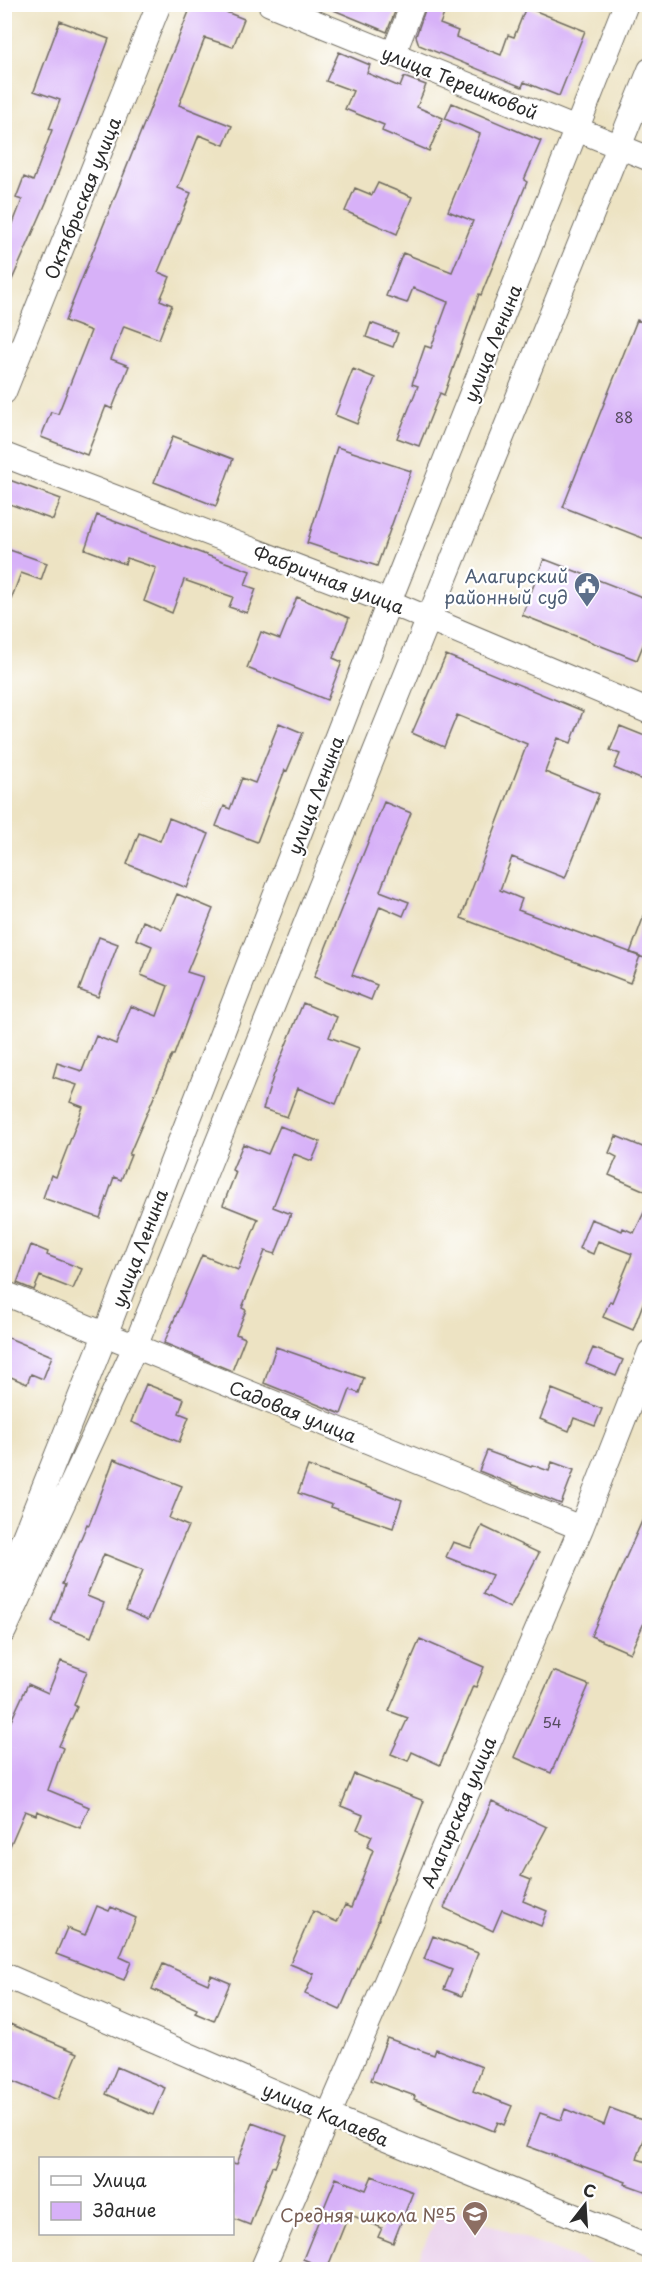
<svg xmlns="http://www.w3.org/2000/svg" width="654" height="2274" viewBox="0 0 654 2274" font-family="'Playpen Sans',sans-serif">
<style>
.built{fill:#ead1ec}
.building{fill:#d7b1f8}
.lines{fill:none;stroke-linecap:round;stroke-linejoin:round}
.minor-casing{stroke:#6f6b60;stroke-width:26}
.minor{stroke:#fff;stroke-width:24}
.labels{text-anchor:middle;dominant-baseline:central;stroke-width:4.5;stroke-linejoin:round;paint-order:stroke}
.number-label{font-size:15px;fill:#564c5e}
.street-label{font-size:18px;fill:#2b2b2b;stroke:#fff}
.service-label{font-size:18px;fill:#4e5e75;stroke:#fff;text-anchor:end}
.education-label{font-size:18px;fill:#785e54;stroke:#fff;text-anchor:end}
</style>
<rect width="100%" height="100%" fill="#fff"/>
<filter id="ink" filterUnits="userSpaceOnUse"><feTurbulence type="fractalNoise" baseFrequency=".0167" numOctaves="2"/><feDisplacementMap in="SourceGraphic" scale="12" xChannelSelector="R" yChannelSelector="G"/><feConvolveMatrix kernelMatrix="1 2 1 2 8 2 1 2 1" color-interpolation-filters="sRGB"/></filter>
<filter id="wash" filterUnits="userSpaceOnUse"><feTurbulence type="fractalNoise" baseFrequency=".008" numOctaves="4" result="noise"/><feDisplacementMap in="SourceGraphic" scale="24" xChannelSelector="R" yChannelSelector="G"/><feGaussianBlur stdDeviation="1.35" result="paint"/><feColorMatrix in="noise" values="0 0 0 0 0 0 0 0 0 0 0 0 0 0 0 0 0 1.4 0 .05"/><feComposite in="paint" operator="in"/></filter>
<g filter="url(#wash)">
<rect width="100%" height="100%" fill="#ede3c3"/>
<path class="built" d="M 442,2205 L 602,2269 L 414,2269 Z"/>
<g id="blocks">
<path class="building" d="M 192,4 L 223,4 L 221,10 L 244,19 L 233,47 L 205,38 L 179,105 L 232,126 L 224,145 L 199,135 L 178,188 L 191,193 L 158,272 L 170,277 L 160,300 L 172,305 L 159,339 L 124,326 L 111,359 L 129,366 L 112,409 L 106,406 L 87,455 L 41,437 L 51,412 L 58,414 L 91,331 L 65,321 Z
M 319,4 L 398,4 L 387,32 Z
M 427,4 L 448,4 L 440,24 L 458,31 L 456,37 L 501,55 L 508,35 L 514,37 L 526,7 L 585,31 L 559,96 L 524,82 L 522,87 L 419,45 L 416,36 Z
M 60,21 L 109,39 L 53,187 L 4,298 L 4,229 L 10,231 L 22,200 L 16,198 L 24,177 L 33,181 L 52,130 L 49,129 L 60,100 L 34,91 Z
M 339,52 L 370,65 L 367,73 L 400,87 L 404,77 L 426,85 L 417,107 L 443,118 L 429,151 L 382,131 L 384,125 L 345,109 L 353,91 L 326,81 Z
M 452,103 L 541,141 L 524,180 L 527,182 L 481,295 L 479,294 L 444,395 L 440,393 L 419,446 L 397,438 L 418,386 L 412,384 L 425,346 L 431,348 L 448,302 L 413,288 L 407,303 L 386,296 L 403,253 L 452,272 L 473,221 L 448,211 L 480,134 L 445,119 Z
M 378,183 L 412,197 L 397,234 L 345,211 L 355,188 L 372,195 Z
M 637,320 L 650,325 L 650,541 L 563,507 Z
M 371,323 L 398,333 L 393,347 L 366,337 Z
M 353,369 L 375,378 L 357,424 L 335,415 Z
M 173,436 L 233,459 L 216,506 L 154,482 Z
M 337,447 L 411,471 L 377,566 L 307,543 Z
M 4,478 L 61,499 L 53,520 L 4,502 Z
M 97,515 L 250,571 L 245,585 L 256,589 L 247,613 L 229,607 L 233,597 L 184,580 L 172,613 L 144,601 L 156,568 L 127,558 L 125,564 L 85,549 Z
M 4,548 L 47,563 L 41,580 L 21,573 L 6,613 L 4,612 Z
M 544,559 L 650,600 L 650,628 L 637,660 L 522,615 Z
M 297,597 L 349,618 L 333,658 L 342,662 L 327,700 L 247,668 L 261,632 L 280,639 Z
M 446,655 L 583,711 L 571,743 L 558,738 L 545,772 L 599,794 L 565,878 L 512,857 L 500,890 L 522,899 L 518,910 L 640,956 L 630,983 L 461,918 L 527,744 L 457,715 L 444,747 L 412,733 Z
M 279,723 L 303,733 L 287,771 L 285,770 L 257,842 L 216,826 L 224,806 L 230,809 L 242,778 L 255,783 Z
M 620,726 L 650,738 L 650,783 L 614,768 L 620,754 L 610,750 Z
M 384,802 L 411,813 L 380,891 L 409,902 L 403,916 L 380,906 L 352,975 L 377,985 L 371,1000 L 314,977 Z
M 169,818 L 209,834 L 187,888 L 127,864 L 139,833 L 160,841 Z
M 177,894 L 213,909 L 187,972 L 203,977 L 174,1055 L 172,1055 L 129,1155 L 131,1155 L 121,1180 L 114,1177 L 100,1218 L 43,1198 L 51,1175 L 56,1177 L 83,1107 L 70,1102 L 77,1085 L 53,1077 L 57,1063 L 82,1071 L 96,1036 L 116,1044 L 131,1006 L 157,1016 L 168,986 L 141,975 L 152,946 L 136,939 L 143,921 L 162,929 Z
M 648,905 L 650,906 L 650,960 L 630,953 Z
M 99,937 L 118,944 L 98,997 L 79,990 Z
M 303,1003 L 337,1017 L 329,1037 L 359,1048 L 336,1104 L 298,1088 L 287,1117 L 263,1109 L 273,1077 Z
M 280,1126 L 320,1142 L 312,1161 L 294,1154 L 273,1207 L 291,1214 L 275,1254 L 265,1251 L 242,1308 L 246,1310 L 236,1334 L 245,1338 L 232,1371 L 164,1343 L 202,1255 L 238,1270 L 258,1219 L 223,1205 L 236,1172 L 232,1170 L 243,1144 L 268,1154 Z
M 616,1136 L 650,1150 L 650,1193 L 609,1175 L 617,1157 L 609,1153 Z
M 650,1200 L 650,1285 L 633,1330 L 603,1317 L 610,1301 L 612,1302 L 632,1254 L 598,1241 L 593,1254 L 579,1248 L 591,1219 L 622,1231 L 623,1228 L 634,1233 Z
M 31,1245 L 48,1252 L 47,1255 L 82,1269 L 73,1289 L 40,1276 L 34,1290 L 17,1283 Z
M 4,1336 L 52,1356 L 43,1379 L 31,1374 L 27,1384 L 4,1374 Z
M 276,1347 L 364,1378 L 359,1393 L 350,1390 L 341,1414 L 264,1383 Z
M 593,1348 L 623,1360 L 616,1376 L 586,1364 Z
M 146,1384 L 184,1399 L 179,1413 L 189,1417 L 179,1442 L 131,1422 Z
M 552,1389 L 602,1409 L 595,1426 L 574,1418 L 569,1431 L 540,1419 Z
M 487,1451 L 531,1467 L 532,1465 L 549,1471 L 552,1462 L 574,1470 L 561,1504 L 479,1471 Z
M 114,1459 L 182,1486 L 169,1518 L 188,1526 L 148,1620 L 126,1610 L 143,1570 L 104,1554 L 87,1596 L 104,1603 L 91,1637 L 51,1621 L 65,1585 L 62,1584 L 87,1524 L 89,1525 Z
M 308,1466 L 402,1500 L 393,1528 L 331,1507 L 332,1505 L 298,1493 Z
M 650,1503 L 650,1610 L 630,1653 L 591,1636 Z
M 482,1526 L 539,1553 L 510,1608 L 483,1594 L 492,1575 L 446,1557 L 453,1542 L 471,1548 Z
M 420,1639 L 484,1667 L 476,1687 L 473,1686 L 440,1765 L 412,1752 L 408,1761 L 391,1754 L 408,1718 L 389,1711 Z
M 61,1661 L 87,1671 L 74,1705 L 77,1707 L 59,1746 L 63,1748 L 48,1790 L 89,1807 L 80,1828 L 37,1811 L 36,1815 L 25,1811 L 4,1860 L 4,1736 L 28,1684 L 48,1693 Z
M 553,1671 L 589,1685 L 551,1773 L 514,1757 Z
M 354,1774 L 424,1801 L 378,1920 L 379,1920 L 340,2010 L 305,1994 L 314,1974 L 290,1964 L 313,1911 L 337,1922 L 345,1905 L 351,1908 L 373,1850 L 367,1847 L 372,1836 L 357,1829 L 363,1815 L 341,1806 Z
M 492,1801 L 547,1827 L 521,1876 L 531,1880 L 523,1901 L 547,1911 L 541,1926 L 502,1910 L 493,1931 L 444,1908 Z
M 97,1906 L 109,1911 L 111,1907 L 136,1918 L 120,1957 L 131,1962 L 124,1980 L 56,1954 L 67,1928 L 85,1935 Z
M 433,1936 L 478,1953 L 462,1996 L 444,1989 L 452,1970 L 424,1959 Z
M 163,1964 L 208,1984 L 211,1975 L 230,1983 L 214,2021 L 195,2013 L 197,2009 L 152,1989 Z
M 10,2024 L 78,2053 L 58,2100 L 4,2078 L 4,2036 Z
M 387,2038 L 434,2055 L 436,2049 L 482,2067 L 473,2091 L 512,2106 L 504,2125 L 498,2122 L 494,2131 L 414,2099 L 415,2096 L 371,2080 Z
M 117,2067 L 165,2088 L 153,2115 L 106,2094 Z
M 610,2108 L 650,2123 L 637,2159 L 650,2163 L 650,2193 L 625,2184 L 626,2182 L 527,2146 L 540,2113 L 561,2120 L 565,2109 L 604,2125 Z
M 252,2123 L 287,2136 L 275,2167 L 272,2166 L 250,2225 L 232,2218 L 232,2163 L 237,2164 Z
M 372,2176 L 413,2192 L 393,2243 L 378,2237 L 382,2228 L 349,2214 L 327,2269 L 303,2259 L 336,2178 L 366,2190 Z"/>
</g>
</g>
<g filter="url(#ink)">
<use href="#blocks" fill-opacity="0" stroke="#6f6b60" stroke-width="1.5"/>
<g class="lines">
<g class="minor-casing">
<path id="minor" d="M 270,4 L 650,159
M 393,55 L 413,4
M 4,392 L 159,4
M 4,455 L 389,602 L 650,712
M 4,1293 L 581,1528
M 4,1587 L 105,1335 L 389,602 L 626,4
M 4,1631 L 135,1347 L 650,70
M 4,1975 L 327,2115 L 650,2247
M 262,2270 L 581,1528 L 650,1352"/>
</g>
<use href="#minor" class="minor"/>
</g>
</g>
<defs>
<g id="civic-pin" transform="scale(1.35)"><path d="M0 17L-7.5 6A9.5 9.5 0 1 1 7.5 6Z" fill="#5c6f8a" stroke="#fff"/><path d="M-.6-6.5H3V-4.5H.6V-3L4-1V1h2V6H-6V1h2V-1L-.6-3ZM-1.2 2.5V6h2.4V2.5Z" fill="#fff"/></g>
<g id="school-pin" transform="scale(1.35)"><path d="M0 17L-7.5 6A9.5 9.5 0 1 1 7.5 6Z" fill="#8d6e63" stroke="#fff"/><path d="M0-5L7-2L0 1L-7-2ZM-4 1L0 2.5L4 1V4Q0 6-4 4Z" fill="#fff"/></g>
</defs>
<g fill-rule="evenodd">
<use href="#civic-pin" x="587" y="585"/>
<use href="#school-pin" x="475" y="2214"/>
</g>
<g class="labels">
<g class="number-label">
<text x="624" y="416">88</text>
<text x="552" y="1721">54</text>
</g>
<g class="street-label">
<text transform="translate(460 82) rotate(22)">улица Терешковой</text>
<text transform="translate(82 198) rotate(-68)">Октябрьская улица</text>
<text transform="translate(492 343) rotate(-68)">улица Ленина</text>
<text transform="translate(329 579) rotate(21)">Фабричная улица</text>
<text transform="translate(315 795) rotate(-69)">улица Ленина</text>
<text transform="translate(139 1248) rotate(-69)">улица Ленина</text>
<text transform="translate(293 1411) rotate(22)">Садовая улица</text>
<text transform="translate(458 1812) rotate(-67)">Алагирская улица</text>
<text transform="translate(326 2114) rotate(23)">улица Калаева</text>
</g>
<g class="service-label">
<text x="568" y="575">Алагирский<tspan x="568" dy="21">районный суд</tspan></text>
</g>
<g class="education-label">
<text x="456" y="2214">Средняя школа №5</text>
</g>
</g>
<rect width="654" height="2274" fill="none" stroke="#fff" stroke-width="24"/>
<rect x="39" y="2157" width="195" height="78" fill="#ffffff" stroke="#aaaaaa" stroke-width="1.5"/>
<rect x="51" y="2176" width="30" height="9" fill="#ffffff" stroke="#aaaaaa" stroke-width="1.5"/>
<text x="93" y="2187" font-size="18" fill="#2b2b2b">Улица</text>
<rect x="51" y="2202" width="30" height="18" fill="#d7b1f8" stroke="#aaaaaa" stroke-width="1.5"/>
<text x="93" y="2217" font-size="18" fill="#2b2b2b">Здание</text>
<g transform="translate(585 2205) rotate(17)" stroke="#ffffff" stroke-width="4.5" paint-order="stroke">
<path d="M0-4.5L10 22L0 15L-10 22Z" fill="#2b2b2b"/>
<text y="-9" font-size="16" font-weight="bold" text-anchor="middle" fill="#2b2b2b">С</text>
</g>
</svg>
